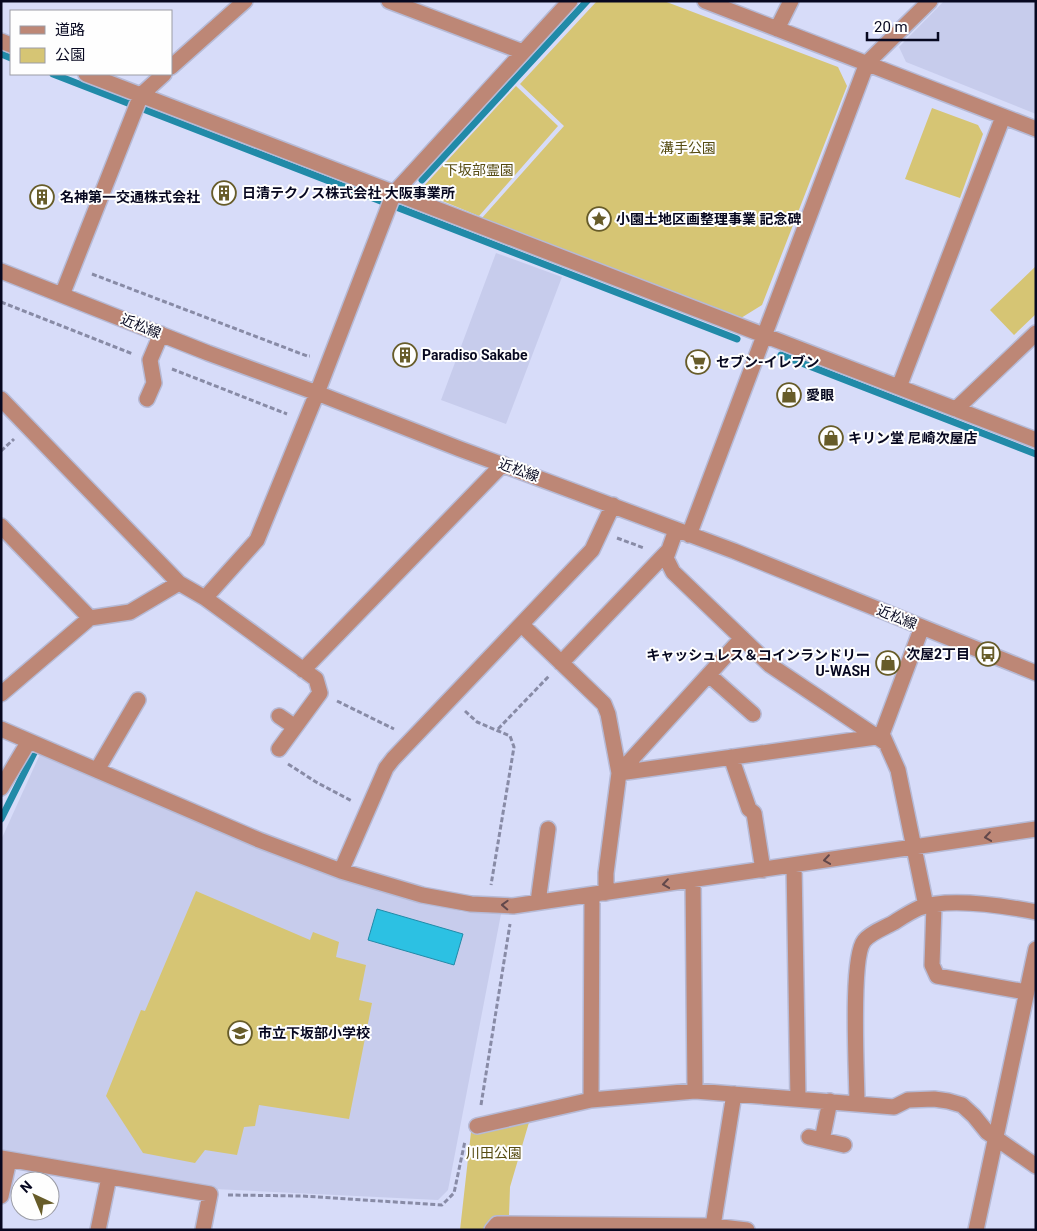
<svg xmlns="http://www.w3.org/2000/svg" width="1037" height="1231" viewBox="0 0 1037 1231" font-family="Roboto,'Noto Sans JP',sans-serif">
<style>
.built{fill:#c7ccec}
.green{fill:#d6c574}
.water{fill:#2cc1e3;stroke:#218aa8}
.lines{fill:none;stroke-linecap:round;stroke-linejoin:round}
.stream{stroke:#218aa8;stroke-width:7}
.minor-casing{stroke:#b6bad6;stroke-width:18}
.path{stroke:#888ba6;stroke-width:3;stroke-dasharray:5 2.5;stroke-linecap:butt}
.minor{stroke:#bd8776;stroke-width:15}
.oneway{stroke:#62484b}
.labels{text-anchor:middle;dominant-baseline:central;stroke-width:4;stroke-linejoin:round;paint-order:stroke}
.park-label{font-size:14px;fill:#564b12;stroke:#fefefe}
.poi-label{font-size:14px;font-weight:bold;fill:#070820;stroke:#fefefe;text-anchor:start}
.street-label{font-size:14px;fill:#070820;stroke:#fefefe}
</style>
<rect width="100%" height="100%" fill="#d7dcf9"/>
<path class="built" d="M 944,1 L 1036,1 L 1036,114 L 906,62 L 899,47 Z
M 496,253 L 562,277 L 506,424 L 441,400 Z
M 41,752 L 407,898 L 463,912 L 501,914 L 448,1190 L 438,1200 L 214,1189 L 1,1153 L 1,840 Z"/>
<path class="green" d="M 597,1 L 664,1 L 838,67 L 847,86 L 762,305 L 741,318 L 482,218 L 564,126 L 520,84 Z
M 516,86 L 558,126 L 479,216 L 423,193 L 422,188 Z
M 932,108 L 978,125 L 983,134 L 960,198 L 905,179 Z
M 1036,266 L 1036,314 L 1014,335 L 990,310 Z
M 196,891 L 310,940 L 313,932 L 339,942 L 336,957 L 366,965 L 359,1000 L 372,1003 L 349,1119 L 259,1105 L 255,1126 L 244,1127 L 237,1155 L 205,1150 L 195,1163 L 143,1153 L 106,1096 L 141,1010 L 145,1011 Z
M 530,1119 L 510,1187 L 509,1216 L 499,1220 L 487,1230 L 460,1230 L 471,1132 Z"/>
<path class="water" d="M 377,909 L 463,934 L 454,965 L 368,940 Z"/>
<g class="lines">
<path class="stream" d="M 1,54 L 11,58
M 53,74 L 737,339
M 422,180 L 587,1
M 781,355 L 1036,454
M 1,819 L 35,751 L 29,748"/>
<g class="minor-casing">
<path id="minor" d="M 389,1 L 523,52
M 705,1 L 1036,129
M 777,29 L 791,1
M 1,41 L 11,45
M 171,67 L 245,1
M 86,74 L 1036,440
M 1,271 L 208,353 L 317,393 L 460,449 L 734,551 L 1036,673
M 62,295 L 141,95 L 164,74
M 899,387 L 1003,117
M 1,399 L 179,583 L 205,598 L 316,679 L 320,693 L 279,749
M 147,399 L 154,383 L 150,360 L 161,334
M 956,409 L 1036,333
M 1,526 L 90,618
M 676,530 L 666,558 L 673,572 L 770,665 L 886,743
M 689,535 L 867,63 L 930,1
M 205,598 L 257,540 L 317,393 L 394,193 L 570,1
M 522,625 L 604,704 L 608,714 L 619,773 L 606,873 L 606,893
M 922,627 L 882,734 L 898,770 L 926,906
M 561,663 L 668,551
M 303,670 L 503,464
M 709,675 L 753,714
M 1,694 L 90,618 L 130,612 L 179,583
M 279,716 L 295,727
M 1,729 L 259,840 L 341,871 L 422,895 L 471,904 L 513,906 L 1036,829
M 731,757 L 749,809 L 754,813 L 763,870
M 97,770 L 138,700
M 619,773 L 876,737
M 619,773 L 742,638
M 1,788 L 29,741
M 794,865 L 798,1099
M 341,871 L 386,768 L 393,759 L 592,550 L 613,505
M 693,880 L 695,1091
M 538,902 L 548,829
M 934,905 L 932,965 L 937,976 L 1026,992
M 591,1100 L 592,895
M 857,1104 C 857,1075 850,959 864,941 C 870,933 884,928 893,923 C 901,918 910,912 919,908 C 948,897 1005,906 1036,912
M 477,1126 L 591,1100 L 695,1091 L 894,1107 L 908,1100 L 934,1099 L 948,1101 L 962,1105 L 974,1116 L 987,1132 L 1036,1166
M 809,1137 L 844,1145
M 822,1140 L 830,1101
M 1,1158 L 210,1194 L 203,1230
M 1,1196 L 9,1160
M 713,1226 L 734,1094
M 98,1230 L 109,1177
M 492,1230 L 497,1224 L 713,1226 L 747,1230
M 976,1230 L 1036,949"/>
</g>
<path class="path" d="M 92,274 L 307,356 L 310,356
M 1,302 L 133,354
M 172,369 L 287,414
M 1,451 L 14,439
M 617,538 L 644,548
M 337,701 L 394,729
M 465,711 L 477,722 L 510,736 L 514,747 L 491,885
M 498,729 L 549,676
M 288,764 L 316,782 L 352,801
M 481,1105 L 510,924
M 228,1195 L 302,1196 L 442,1205 L 454,1193 L 465,1141"/>
<use href="#minor" class="minor"/>
</g>
<defs><path id="oneway-chevron" d="M-2-3.5L2.5 0L-2 3.5" fill="none" stroke-width="1.6" stroke-linecap="round" stroke-linejoin="round" transform="scale(1.25)"/></defs>
<g class="oneway">
<use href="#oneway-chevron" transform="translate(988 837) rotate(172)"/>
<use href="#oneway-chevron" transform="translate(827 860) rotate(172)"/>
<use href="#oneway-chevron" transform="translate(666 884) rotate(172)"/>
<use href="#oneway-chevron" transform="translate(505 905) rotate(-178)"/>
</g>
<defs>
<g id="building-ring" transform="scale(1.25)"><circle r="9.5" fill="#fefefe" stroke="#675c29" stroke-width="1.5"/><path d="M-4-6H4V6H1V3H-1V6H-4ZM-2.5-4.3h1.7v1.8h-1.7ZM.8-4.3h1.7v1.8H.8ZM-2.5-1h1.7V.8h-1.7ZM.8-1h1.7V.8H.8Z" fill="#675c29"/></g>
<g id="sight-ring" transform="scale(1.25)"><circle r="9.5" fill="#fefefe" stroke="#675c29" stroke-width="1.5"/><path d="M0-6L1.8-2.2L6-1.7L2.9 1.2L3.7 5.4L0 3.3L-3.7 5.4L-2.9 1.2L-6-1.7L-1.8-2.2Z" fill="#675c29"/></g>
<g id="supermarket-ring" transform="scale(1.25)"><circle r="9.5" fill="#fefefe" stroke="#675c29" stroke-width="1.5"/><path d="M-6-5.5h2.5l.6 2H6L4.5 2H-2.5L-4.4-4H-6ZM-1.5 3.2a1.3 1.3 0 1 0 .1 0ZM3 3.2a1.3 1.3 0 1 0 .1 0Z" fill="#675c29"/></g>
<g id="shop-ring" transform="scale(1.25)"><circle r="9.5" fill="#fefefe" stroke="#675c29" stroke-width="1.5"/><path d="M-5-2.5h2.3a2.7 3.5 0 0 1 5.4 0H5L5.5 6h-11ZM-1.5-2.5h3a1.5 2.3 0 0 0-3 0Z" fill="#675c29"/></g>
<g id="bus-ring" transform="scale(1.25)"><circle r="9.5" fill="#fefefe" stroke="#675c29" stroke-width="1.5"/><path d="M-5-6H5V4H4V6H2V4H-2V6H-4V4H-5ZM-3.5-4V0h7V-4ZM-3.5 1.2v1.5H-2V1.2ZM2 1.2v1.5H3.5V1.2Z" fill="#675c29"/></g>
<g id="school-ring" transform="scale(1.25)"><circle r="9.5" fill="#fefefe" stroke="#675c29" stroke-width="1.5"/><path d="M0-5L7-2L0 1L-7-2ZM-4 1L0 2.5L4 1V4Q0 6-4 4Z" fill="#675c29"/></g>
</defs>
<g fill-rule="evenodd">
<use href="#building-ring" x="224" y="193"/>
<use href="#building-ring" x="42" y="197"/>
<use href="#sight-ring" x="599" y="219"/>
<use href="#building-ring" x="405" y="355"/>
<use href="#supermarket-ring" x="698" y="362"/>
<use href="#shop-ring" x="789" y="395"/>
<use href="#shop-ring" x="831" y="438"/>
<use href="#bus-ring" x="988" y="654"/>
<use href="#shop-ring" x="888" y="663"/>
<use href="#school-ring" x="240" y="1033"/>
</g>
<g class="labels">
<g class="park-label">
<text x="688" y="148">溝手公園</text>
<text x="479" y="170">下坂部霊園</text>
<text x="494" y="1153">川田公園</text>
</g>
<g class="poi-label">
<text x="242" y="193">日清テクノス株式会社 大阪事業所</text>
<text x="60" y="197">名神第一交通株式会社</text>
<text x="616" y="219">小園土地区画整理事業 記念碑</text>
<text x="422" y="355">Paradiso Sakabe</text>
<text x="716" y="362">セブン-イレブン</text>
<text x="806" y="395">愛眼</text>
<text x="848" y="438">キリン堂 尼崎次屋店</text>
<text x="970" y="654" text-anchor="end">次屋2丁目</text>
<text x="870" y="655" text-anchor="end">キャッシュレス＆コインランドリー<tspan x="870" dy="16">U-WASH</tspan></text>
<text x="258" y="1033">市立下坂部小学校</text>
</g>
<g class="street-label">
<text transform="translate(141 326) rotate(22)">近松線</text>
<text transform="translate(519 470) rotate(20)">近松線</text>
<text transform="translate(897 617) rotate(22)">近松線</text>
</g>
</g>
<rect width="1037" height="1231" fill="none" stroke="#070820" stroke-width="5"/>
<rect x="10" y="10" width="162" height="65" fill="#fefefe" stroke="#9b9ca5"/>
<rect x="20" y="26" width="25" height="8" fill="#bd8776" stroke="#9b9ca5"/>
<text x="55" y="35" font-size="15" fill="#070820">道路</text>
<rect x="20" y="48" width="25" height="15" fill="#d6c574" stroke="#9b9ca5"/>
<text x="55" y="60" font-size="15" fill="#070820">公園</text>
<g transform="translate(35 1196) rotate(316)"><circle r="24" fill="#fefefe" stroke="#9b9ca5"/>
<path d="M0-4L9 19L0 12L-9 19Z" fill="#675c29"/>
<text y="-8" font-size="14" font-weight="bold" text-anchor="middle" fill="#070820">N</text>
</g>
<path d="M867 32v8h71v-8" fill="none" stroke="#070820" stroke-width="2.5"/>
<text x="874" y="32" font-size="15" fill="#070820" stroke="#fefefe" stroke-width="4" paint-order="stroke">20 m</text>
</svg>
